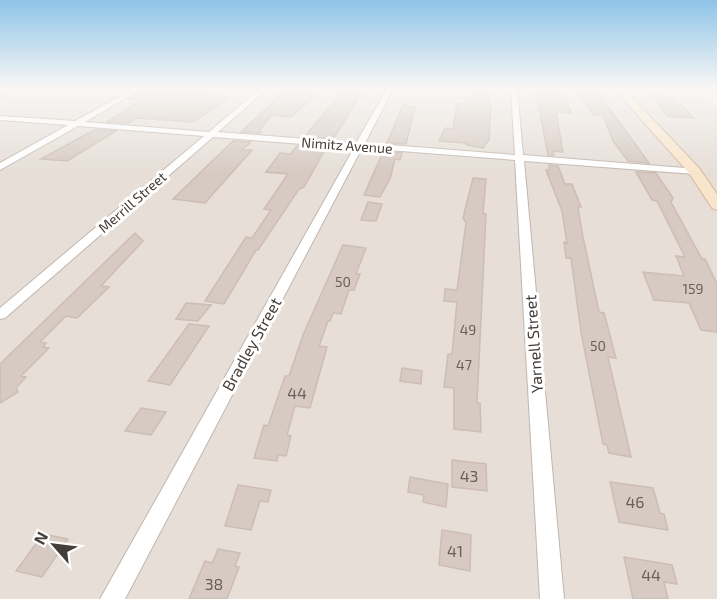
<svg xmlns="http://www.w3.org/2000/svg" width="717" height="599" viewBox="0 0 717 599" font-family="'Exo 2',sans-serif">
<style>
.residential{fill:#e6ded7}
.building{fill:#d6cac2;stroke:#cdbdb3;stroke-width:1.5}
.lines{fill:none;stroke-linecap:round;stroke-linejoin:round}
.street-casing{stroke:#c0b6af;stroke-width:2}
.secondary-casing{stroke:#d1b99e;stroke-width:2}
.street{fill:#fff;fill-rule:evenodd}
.secondary{fill:#f9e5cc;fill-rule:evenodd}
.rail-casing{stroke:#969696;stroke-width:4}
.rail{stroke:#fff;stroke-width:2;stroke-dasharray:8;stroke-linecap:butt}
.labels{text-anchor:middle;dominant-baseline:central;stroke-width:6;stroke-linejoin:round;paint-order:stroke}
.far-street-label{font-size:14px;fill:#453d38;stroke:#fff}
.number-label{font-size:14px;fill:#69605a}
.street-label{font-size:16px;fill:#453d38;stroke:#fff}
.near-number-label{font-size:16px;fill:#69605a}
</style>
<rect width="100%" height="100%" fill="#f2ede8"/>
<path class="residential" d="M 0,89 L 700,89 L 717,106 L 717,599 L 0,599 Z"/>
<path class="building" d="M 143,89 L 170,89 L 163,93 L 230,97 L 193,122 L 137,118 L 128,123 L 107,122 L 142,100 L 128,99 Z
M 478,89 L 489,89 L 488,102 L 491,103 L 489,140 L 483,148 L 466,145 L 467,143 L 439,141 L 445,128 L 453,129 L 457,104 L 465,104 L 466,97 L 477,97 Z
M 578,89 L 596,90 L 649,163 L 628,161 L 613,141 L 603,115 L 594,115 L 577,92 L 581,92 Z
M 284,92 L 316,95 L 291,117 L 272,115 L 260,129 L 261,133 L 241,132 Z
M 343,92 L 362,93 L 333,139 L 304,137 Z
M 536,92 L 561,92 L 572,113 L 556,112 L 563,152 L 553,151 L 554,155 L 548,155 Z
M 654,96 L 671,97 L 676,104 L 681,105 L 694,118 L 667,116 Z
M 403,105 L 415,107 L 406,144 L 387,143 Z
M 94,130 L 116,131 L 67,161 L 41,159 Z
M 233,141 L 251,142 L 242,150 L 252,150 L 205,203 L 173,199 Z
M 297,146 L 326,148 L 304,187 L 299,189 L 258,250 L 256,250 L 224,304 L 205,301 L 246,237 L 252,238 L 271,210 L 264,209 L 288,174 L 266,172 L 280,153 L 290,154 Z
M 383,152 L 402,153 L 400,160 L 395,159 L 390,179 L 380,197 L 364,195 Z
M 549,165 L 558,166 L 565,184 L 572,184 L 581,207 L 578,207 L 582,232 L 599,312 L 604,313 L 616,358 L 608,357 L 631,457 L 609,453 L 607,445 L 603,444 L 581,332 L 571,258 L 566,258 L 564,242 L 567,243 L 562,211 L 546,170 L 549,170 Z
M 636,172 L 656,173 L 673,198 L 671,202 L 702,259 L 705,259 L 717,284 L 717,332 L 701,330 L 689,303 L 654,300 L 643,272 L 684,276 L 676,256 L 685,257 L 657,201 L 652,200 Z
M 473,178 L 486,179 L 483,213 L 486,214 L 477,403 L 480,403 L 481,432 L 454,429 L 454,388 L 444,387 L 448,354 L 452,354 L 457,302 L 444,301 L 445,289 L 457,290 L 466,223 L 463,218 Z
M 368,202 L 382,204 L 376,221 L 361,220 Z
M 135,233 L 143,241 L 101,286 L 109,287 L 77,318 L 66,316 L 40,342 L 46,343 L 43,347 L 49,348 L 21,376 L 26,377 L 16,388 L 18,392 L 0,403 L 0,364 Z
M 343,245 L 366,248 L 356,274 L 360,274 L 354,290 L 349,290 L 341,314 L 333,313 L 330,321 L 328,321 L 319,346 L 327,347 L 310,408 L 295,406 L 287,435 L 291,436 L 286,456 L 278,455 L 277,461 L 254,458 L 264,425 L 268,426 L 285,376 L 289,376 L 303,335 Z
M 186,303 L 211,305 L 198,321 L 176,319 Z
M 189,324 L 209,326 L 170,385 L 148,381 Z
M 402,368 L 422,371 L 421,384 L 400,381 Z
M 141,408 L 166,412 L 151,435 L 125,431 Z
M 452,460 L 486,464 L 487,491 L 452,487 Z
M 410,477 L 448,484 L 446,507 L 423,502 L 424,495 L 408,492 Z
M 610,482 L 653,488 L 660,513 L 664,514 L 668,530 L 619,522 Z
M 238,485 L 271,490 L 268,502 L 260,501 L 251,530 L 225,526 Z
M 442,530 L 471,535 L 470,571 L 439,565 Z
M 43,534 L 68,539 L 42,577 L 16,571 Z
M 218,549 L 240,553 L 235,566 L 239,567 L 227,599 L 189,599 L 205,561 L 212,563 Z
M 624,557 L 672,565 L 677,584 L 664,582 L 668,599 L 633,599 Z"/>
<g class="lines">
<g class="street-casing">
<path id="street" d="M 7,89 L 15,89 L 0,96 L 0,92 Z
M 134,89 L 141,89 L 85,122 L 209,132 L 260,89 L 267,89 L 218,132 L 356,143 L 387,89 L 393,89 L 365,143 L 515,155 L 511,89 L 517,89 L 523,155 L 697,169 L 697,173 L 694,174 L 524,161 L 564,599 L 540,599 L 515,160 L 362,148 L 125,599 L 100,599 L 354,148 L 213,137 L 5,318 L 0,319 L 0,308 L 204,136 L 78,126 L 0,170 L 0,163 L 68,125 L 0,120 L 0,116 L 75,121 Z"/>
</g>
<g class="secondary-casing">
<path id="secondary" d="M 614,89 L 624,89 L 699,168 L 717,194 L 717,210 L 712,208 L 689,173 Z"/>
</g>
<use href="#street" class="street"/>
<use href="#secondary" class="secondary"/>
<g class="rail-casing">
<path id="rail" d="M 711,89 L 717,94"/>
</g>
<use href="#rail" class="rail"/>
</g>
<linearGradient id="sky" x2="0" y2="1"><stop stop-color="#8fc4e8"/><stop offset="0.51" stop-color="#f9f7f5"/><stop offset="1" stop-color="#f9f7f5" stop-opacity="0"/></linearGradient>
<rect width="717" height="173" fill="url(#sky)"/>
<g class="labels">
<g class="far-street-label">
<text transform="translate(347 145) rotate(4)">Nimitz Avenue</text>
<text transform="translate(132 202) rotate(-41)">Merrill Street</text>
</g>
<g class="number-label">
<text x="343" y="281">50</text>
<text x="693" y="288">159</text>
<text x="468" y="329">49</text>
<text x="598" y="345">50</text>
<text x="464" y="364">47</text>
</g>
<g class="street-label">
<text transform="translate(251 344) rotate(-61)">Bradley Street</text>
<text transform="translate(533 344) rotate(-94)">Yarnell Street</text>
</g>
<g class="near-number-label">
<text x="297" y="392">44</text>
<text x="469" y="475">43</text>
<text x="635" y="501">46</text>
<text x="455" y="550">41</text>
<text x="651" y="574">44</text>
<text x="214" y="583">38</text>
</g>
</g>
<g transform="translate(54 545) rotate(298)" stroke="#ffffff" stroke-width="4.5" paint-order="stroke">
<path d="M0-4.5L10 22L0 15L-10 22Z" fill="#453d38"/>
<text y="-9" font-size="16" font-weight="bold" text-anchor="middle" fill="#453d38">N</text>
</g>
</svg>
